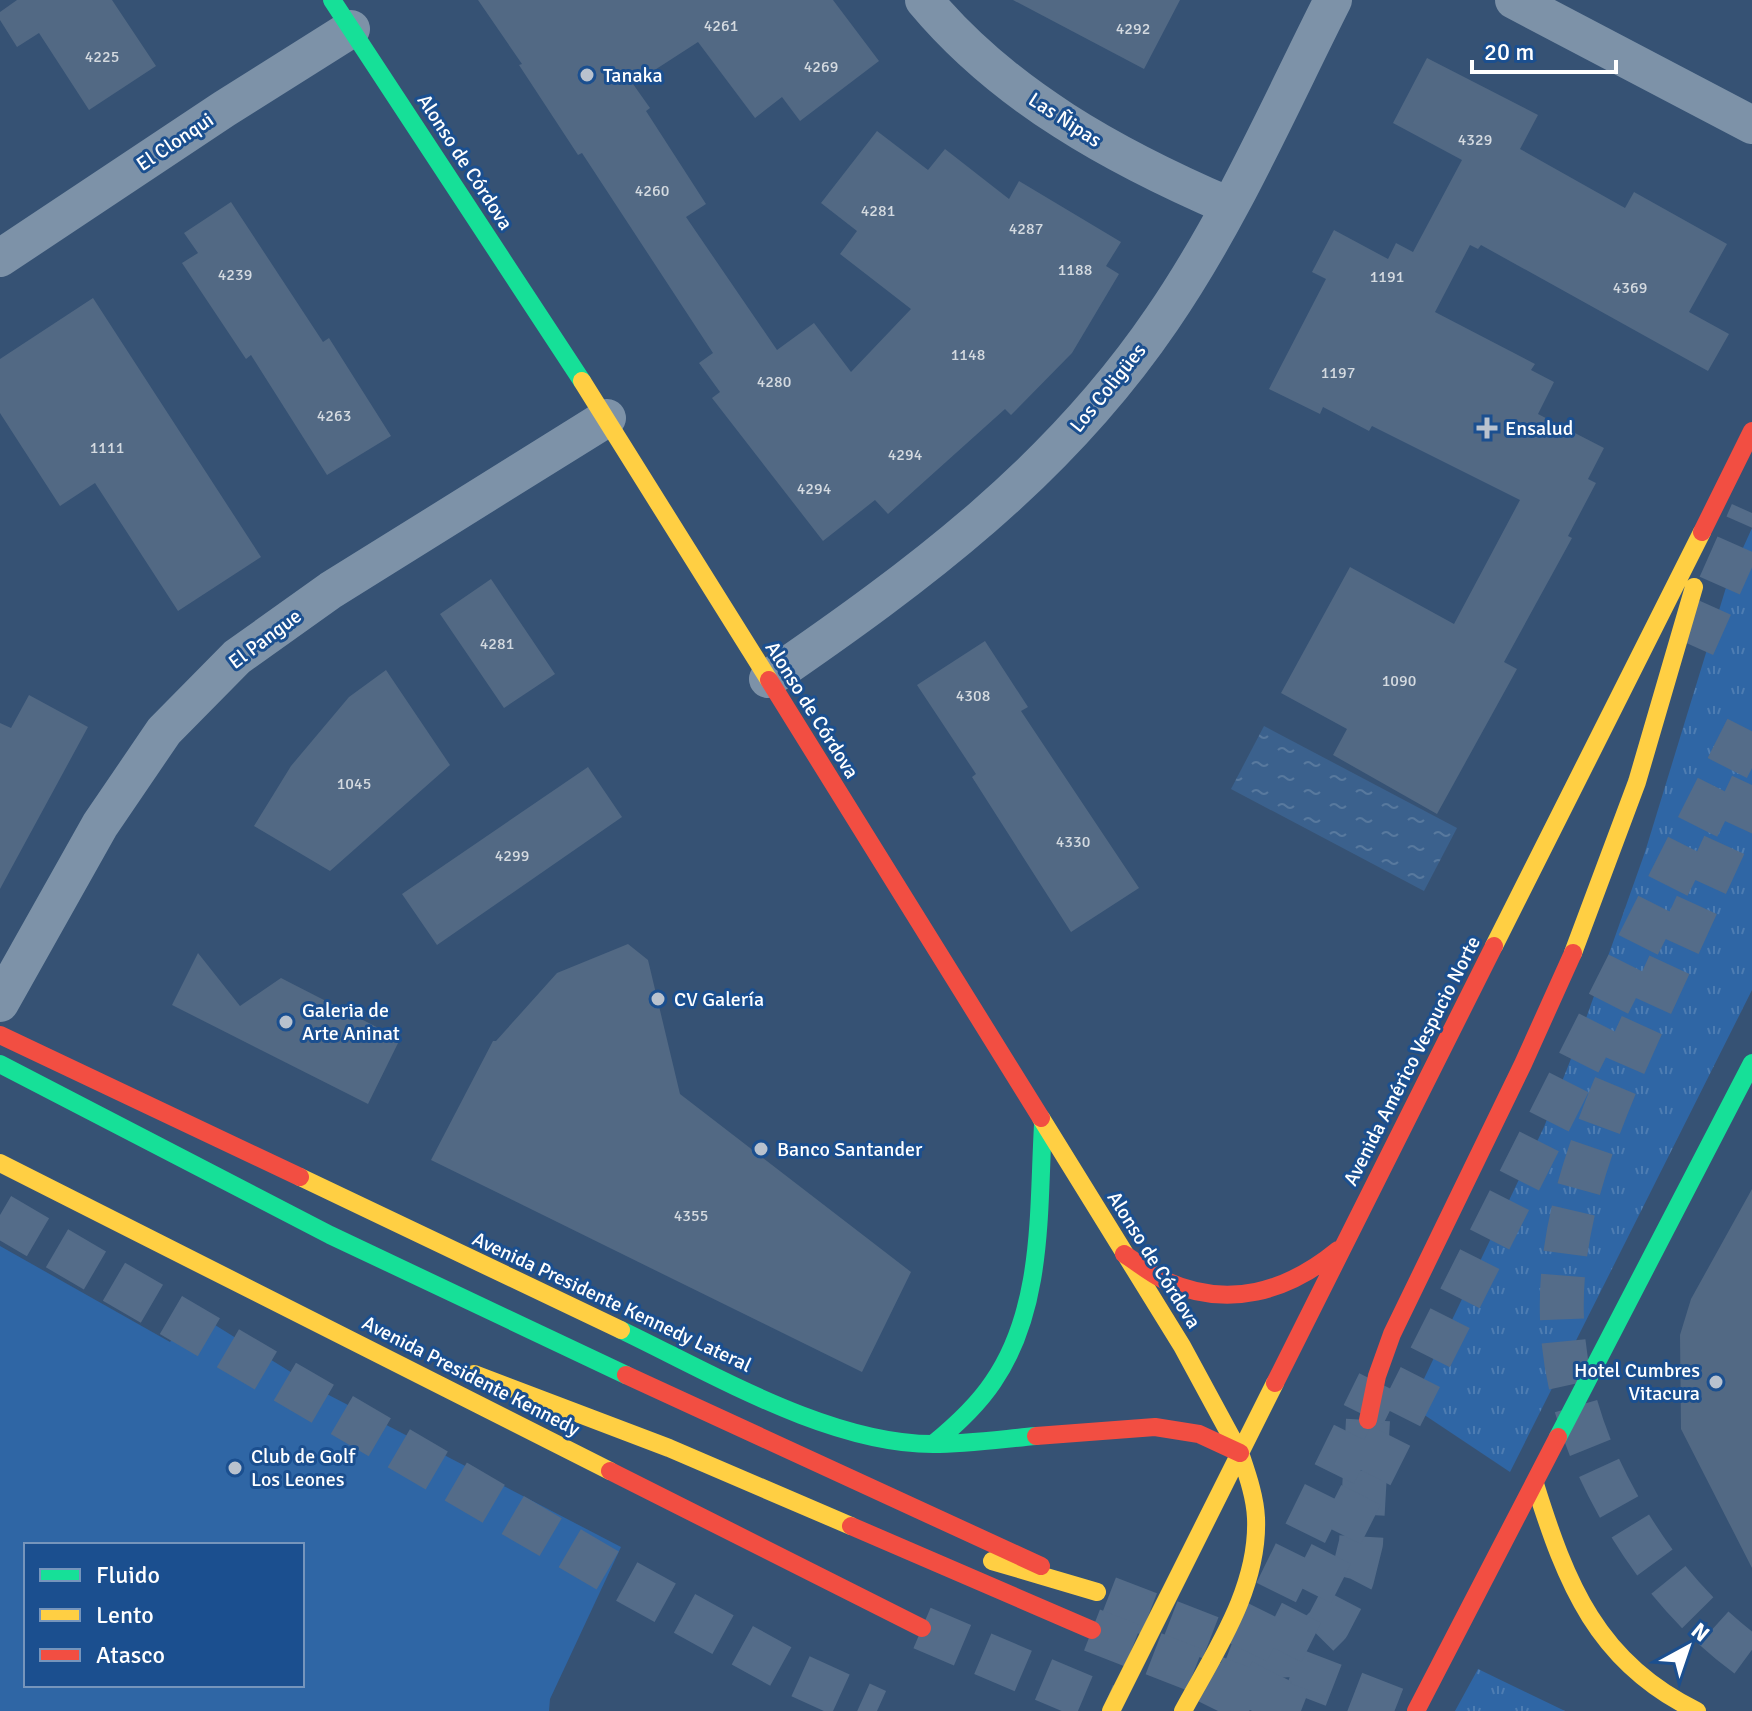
<svg xmlns="http://www.w3.org/2000/svg" width="1752" height="1711" viewBox="0 0 1752 1711" font-family="Signika,sans-serif">
<style>
.park{fill:url(#park-tufts)}
.pitch{fill:#2f66a5;fill-rule:evenodd}
.water{fill:url(#water-ripples)}
.building{fill:#526984}
.lines{fill:none;stroke-linecap:round;stroke-linejoin:round}
.primary-tunnel{stroke:#546c89;stroke-width:44;stroke-dasharray:44 22;stroke-linecap:butt}
.highway-tunnel{stroke:#546c89;stroke-width:44;stroke-dasharray:44 22;stroke-linecap:butt}
.street{stroke:#7d92a8;stroke-width:38}
.fast{stroke:#16e098;stroke-width:18}
.slow{stroke:#ffcf43;stroke-width:18}
.jam{stroke:#f24e42;stroke-width:18}
.poi-dot{fill:#b9c2ce;stroke:#1b4f8f;stroke-width:3}
.labels{text-anchor:middle;dominant-baseline:central;stroke-width:6;stroke-linejoin:round;paint-order:stroke}
.number-label{font-size:16px;fill:#d4dae0}
.poi-label{font-size:20px;fill:#fff;stroke:#1b4f8f;text-anchor:start}
.street-label{font-size:20px;fill:#fff;stroke:#1b4f8f}
</style>
<defs>
<pattern id="park-tufts" width="24" height="20" patternUnits="userSpaceOnUse" patternTransform="scale(2)"><rect width="24" height="20" fill="#2f66a5"/><path d="M3 7l-1-3M5 7V3M7 7l1-3M15 17l-1-3M17 17v-4M19 17l1-3" fill="none" stroke="#4e7db2"/></pattern>
<pattern id="water-ripples" width="26" height="14" patternUnits="userSpaceOnUse" patternTransform="scale(2)"><rect width="26" height="14" fill="#3b618d"/><path d="M2 4q2-2 4 0t4 0M15 11q2-2 4 0t4 0" fill="none" stroke="#58799e"/></pattern>
</defs>
<rect width="100%" height="100%" fill="#365274"/>
<path class="park" d="M 1752,528 L 1752,990 L 1510,1472 L 1411,1406 L 1544,1127 L 1578,1041 L 1645,852 L 1728,581 Z
M 1478,1669 L 1565,1711 L 1455,1711 Z"/>
<path class="pitch" d="M 0,1246 L 170,1342 L 191,1310 L 323,1392 L 621,1547 L 550,1699 L 549,1711 L 0,1711 ZM 26,1545 L 302,1545 L 302,1685 L 26,1685 Z"/>
<path class="water" d="M 1264,726 L 1457,828 L 1424,891 L 1231,789 Z"/>
<path class="building" d="M 17,0 L 112,0 L 156,66 L 89,110 L 39,33 L 17,47 L 0,20 L 0,12 Z
M 478,0 L 833,0 L 879,61 L 800,121 L 782,97 L 755,118 L 698,42 L 633,84 L 650,108 L 646,111 L 706,204 L 686,217 L 777,350 L 814,323 L 851,372 L 911,309 L 840,254 L 857,231 L 821,203 L 877,131 L 928,170 L 945,149 L 1009,199 L 1019,181 L 1121,242 L 1106,266 L 1119,274 L 1072,353 L 1011,415 L 1005,409 L 888,514 L 875,500 L 823,541 L 712,398 L 720,392 L 699,363 L 713,353 L 582,153 L 578,155 L 519,65 L 522,64 Z
M 1013,0 L 1180,0 L 1144,69 Z
M 1427,58 L 1538,115 L 1520,149 L 1625,208 L 1634,192 L 1727,244 L 1689,312 L 1729,334 L 1708,371 L 1481,245 L 1478,249 L 1470,245 L 1435,312 L 1535,364 L 1531,370 L 1554,382 L 1538,414 L 1604,448 L 1588,479 L 1596,483 L 1568,536 L 1572,538 L 1504,662 L 1517,669 L 1437,814 L 1333,755 L 1347,729 L 1281,693 L 1350,567 L 1454,624 L 1520,500 L 1372,426 L 1369,431 L 1323,407 L 1320,414 L 1269,389 L 1326,279 L 1312,272 L 1334,230 L 1388,259 L 1396,243 L 1413,252 L 1462,160 L 1393,123 Z
M 231,202 L 323,342 L 329,338 L 391,436 L 327,475 L 251,355 L 246,359 L 182,263 L 198,253 L 184,233 Z
M 93,298 L 261,557 L 178,611 L 95,483 L 60,506 L 0,413 L 0,359 Z
M 491,579 L 555,674 L 504,708 L 440,614 Z
M 985,641 L 1028,707 L 1021,711 L 1139,888 L 1071,932 L 972,777 L 976,774 L 917,685 Z
M 386,670 L 450,765 L 330,871 L 254,826 L 291,766 L 349,697 Z
M 29,695 L 88,727 L 0,889 L 0,723 L 11,728 Z
M 588,767 L 622,817 L 437,945 L 402,894 Z
M 628,944 L 648,960 L 680,1094 L 911,1272 L 862,1372 L 431,1160 L 493,1041 L 496,1041 L 557,973 Z
M 198,953 L 240,1006 L 281,978 L 400,1039 L 368,1104 L 172,1005 Z
M 1752,1189 L 1752,1568 L 1681,1429 L 1680,1335 L 1691,1299 Z"/>
<g class="lines">
<path class="primary-tunnel" d="M 1108,1598 L 1400,1711
M 1259,1657 L 1291,1655 L 1302,1651 L 1328,1625 L 1352,1579 L 1361,1543 L 1368,1420"/>
<path class="highway-tunnel" d="M 1693,646 L 1752,513
M 1752,785 C 1718,858 1685,931 1651,1005 C 1570,1182 1515,1321 1618,1505 C 1652,1566 1695,1618 1752,1659
M 0,1215 L 624,1580 L 789,1671 L 877,1711
M 922,1628 L 1118,1711
M 1092,1630 L 1301,1711
M 1218,1711 L 1379,1383
M 1252,1711 L 1752,719"/>
<path class="street" d="M 924,0 C 1004,96 1115,157 1229,206
M 1514,0 L 1752,125
M 0,258 L 224,109 L 351,29
M 768,679 C 918,576 1058,472 1162,319 C 1230,220 1279,107 1333,0
M 0,1003 L 100,825 L 164,731 L 237,657 L 331,590 L 607,418"/>
<path class="fast" d="M 332,0 L 582,381
M 0,1064 L 330,1235 L 626,1375
M 621,1330 C 713,1374 830,1444 933,1444 C 967,1444 1002,1439 1036,1436
M 1558,1437 L 1752,1063
M 933,1444 C 955,1426 977,1406 993,1382 C 1044,1308 1038,1210 1043,1125"/>
<path class="slow" d="M 582,381 L 769,680
M 1494,946 L 1702,532
M 1573,953 L 1637,782 L 1694,587
M 1041,1118 L 1182,1346 L 1240,1453
M 0,1163 L 610,1471
M 300,1177 L 621,1330
M 474,1374 L 669,1448 L 851,1526
M 1535,1484 C 1566,1583 1597,1663 1697,1711
M 992,1561 L 1097,1592
M 1111,1711 L 1275,1383
M 1183,1711 C 1215,1652 1259,1588 1256,1518 C 1255,1496 1247,1474 1240,1453"/>
<path class="jam" d="M 1702,532 L 1752,431
M 769,680 L 1041,1118
M 0,1035 L 300,1177
M 1124,1254 C 1138,1263 1151,1274 1166,1281 C 1228,1309 1287,1292 1338,1250
M 626,1375 L 1041,1566
M 1275,1383 L 1494,946
M 1368,1420 L 1377,1376 L 1392,1334 L 1523,1064 L 1573,953
M 1036,1436 L 1155,1427 L 1199,1434 L 1240,1453
M 610,1471 L 922,1628
M 851,1526 L 1092,1630
M 1416,1711 L 1558,1437"/>
</g>
<g class="poi-dot">
<circle cx="587" cy="75" r="8"/>
<path d="M1483 416h8v8h8v8h-8v8h-8v-8h-8v-8h8z"/>
<circle cx="658" cy="999" r="8"/>
<circle cx="286" cy="1022" r="8"/>
<circle cx="761" cy="1149" r="8"/>
<circle cx="1716" cy="1382" r="8"/>
<circle cx="235" cy="1468" r="8"/>
</g>
<g class="labels">
<g class="number-label">
<text x="721" y="26">4261</text>
<text x="1133" y="29">4292</text>
<text x="102" y="57">4225</text>
<text x="821" y="67">4269</text>
<text x="1475" y="140">4329</text>
<text x="652" y="191">4260</text>
<text x="878" y="211">4281</text>
<text x="1026" y="229">4287</text>
<text x="1075" y="270">1188</text>
<text x="235" y="275">4239</text>
<text x="1387" y="277">1191</text>
<text x="1630" y="288">4369</text>
<text x="968" y="355">1148</text>
<text x="1338" y="373">1197</text>
<text x="774" y="382">4280</text>
<text x="334" y="416">4263</text>
<text x="107" y="448">1111</text>
<text x="905" y="455">4294</text>
<text x="814" y="489">4294</text>
<text x="497" y="644">4281</text>
<text x="1399" y="681">1090</text>
<text x="973" y="696">4308</text>
<text x="354" y="784">1045</text>
<text x="1073" y="842">4330</text>
<text x="512" y="856">4299</text>
<text x="691" y="1216">4355</text>
</g>
<g class="poi-label">
<text x="603" y="75">Tanaka</text>
<text x="1505" y="428">Ensalud</text>
<text x="674" y="999">CV Galería</text>
<text x="302" y="1010">Galeria de<tspan x="302" dy="23">Arte Aninat</tspan></text>
<text x="777" y="1149">Banco Santander</text>
<text x="1700" y="1370" text-anchor="end">Hotel Cumbres<tspan x="1700" dy="23">Vitacura</tspan></text>
<text x="251" y="1456">Club de Golf<tspan x="251" dy="23">Los Leones</tspan></text>
</g>
<g class="street-label">
<text transform="translate(1065 120) rotate(33)">Las Ñipas</text>
<text transform="translate(175 142) rotate(-34)">El Clonqui</text>
<text transform="translate(465 162) rotate(57)">Alonso de Córdova</text>
<text transform="translate(1108 388) rotate(-51)">Los Coligües</text>
<text transform="translate(265 639) rotate(-37)">El Pangue</text>
<text transform="translate(812 710) rotate(58)">Alonso de Córdova</text>
<text transform="translate(1412 1061) rotate(-63)">Avenida Américo Vespucio Norte</text>
<text transform="translate(1154 1260) rotate(58)">Alonso de Córdova</text>
<text transform="translate(612 1302) rotate(25)">Avenida Presidente Kennedy Lateral</text>
<text transform="translate(471 1376) rotate(27)">Avenida Presidente Kennedy</text>
</g>
</g>
<rect x="24" y="1543" width="280" height="144" fill="#1b4f8f" stroke="#7695bc" stroke-width="2"/>
<rect x="40" y="1569" width="40" height="12" fill="#16e098" stroke="#7695bc" stroke-width="2"/>
<text x="96" y="1583" font-size="24" fill="#ffffff">Fluido</text>
<rect x="40" y="1609" width="40" height="12" fill="#ffcf43" stroke="#7695bc" stroke-width="2"/>
<text x="96" y="1623" font-size="24" fill="#ffffff">Lento</text>
<rect x="40" y="1649" width="40" height="12" fill="#f24e42" stroke="#7695bc" stroke-width="2"/>
<text x="96" y="1663" font-size="24" fill="#ffffff">Atasco</text>
<g transform="translate(1688 1647) rotate(40)" stroke="#1b4f8f" stroke-width="6" paint-order="stroke">
<path d="M0-6L14 30L0 20L-14 30Z" fill="#ffffff"/>
<text y="-12" font-size="22" font-weight="bold" text-anchor="middle" fill="#ffffff">N</text>
</g>
<path d="M1472 60v12h144v-12" fill="none" stroke="#ffffff" stroke-width="4"/>
<text x="1484" y="60" font-size="24" fill="#ffffff" stroke="#1b4f8f" stroke-width="6" paint-order="stroke">20 m</text>
</svg>
